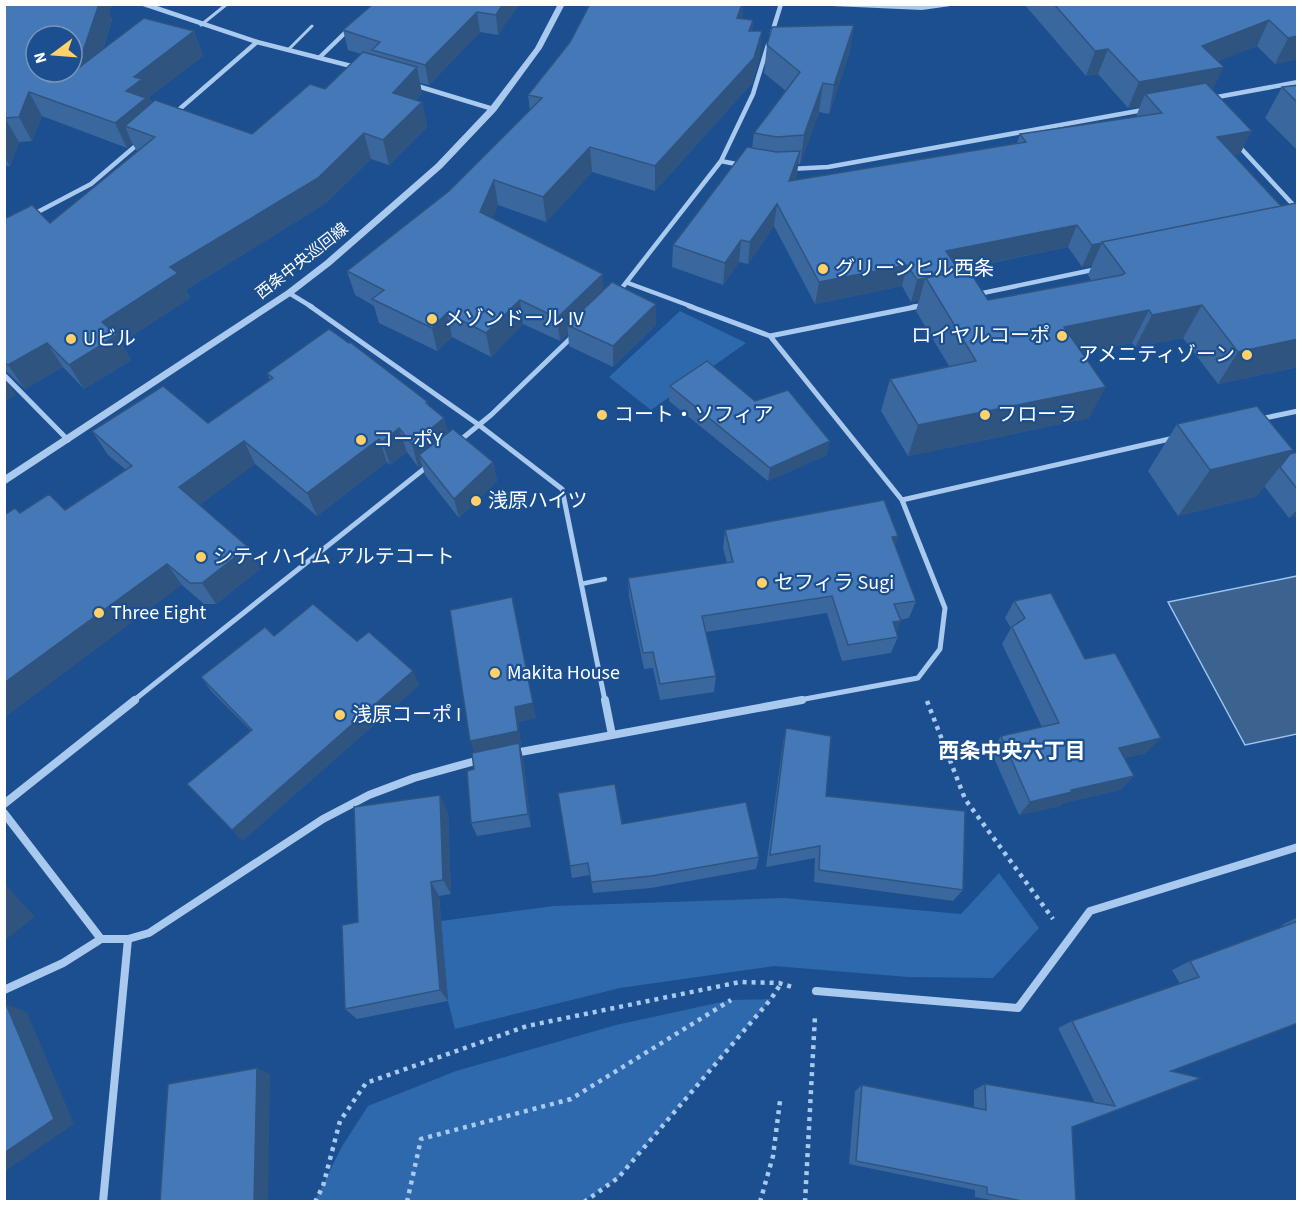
<svg xmlns="http://www.w3.org/2000/svg" width="1302" height="1206" viewBox="0 0 1302 1206" font-family="'Source Sans 3','Noto Sans JP',sans-serif">
<style>
.green{fill:#2e69ad}
.water{fill:#3c6290;stroke:#9cc4f0;stroke-width:1.5}
.lines{fill:none;stroke-linecap:round;stroke-linejoin:round}
.path{stroke:#a9c9ee;stroke-width:4.5;stroke-dasharray:4 5;stroke-linecap:butt}
.service-far1{stroke:#a9c9ee;stroke-width:3}
.service{stroke:#a9c9ee;stroke-width:4.5}
.minor-far2{stroke:#a9c9ee;stroke-width:4.5}
.minor-far1{stroke:#a9c9ee;stroke-width:5}
.minor{stroke:#a9c9ee;stroke-width:8}
.tertiary{fill:#a9c9ee;fill-rule:evenodd}
.wall{fill:#3a679d;fill-rule:evenodd}
.shaded-wall{fill:#305480}
.building{fill:#4478b7;stroke:#305480;stroke-width:1.5;fill-rule:evenodd}
.poi-dot{fill:#ffd166;stroke:#1b4f8f;stroke-width:2}
.labels{text-anchor:middle;dominant-baseline:central;stroke-width:4.5;stroke-linejoin:round;paint-order:stroke}
.far-street-label{font-size:16px;fill:#fff;stroke:#1b4f8f}
.poi-label{font-size:20px;fill:#fff;stroke:#1b4f8f;text-anchor:start}
.neighbourhood-label{font-size:21px;font-weight:bold;fill:#fff;stroke:#1b4f8f}
</style>
<rect width="100%" height="100%" fill="#1b4f8f"/>
<path class="green" d="M 680,311 L 746,343 L 651,410 L 609,377 Z
M 999,873 L 1039,928 L 993,978 L 908,977 L 774,966 L 620,988 L 455,1029 L 448,1001 L 441,921 L 554,906 L 784,898 L 961,914 Z
M 771,999 L 618,1178 L 584,1201 L 315,1201 L 341,1148 L 368,1106 L 456,1071 L 616,1025 L 731,1000 Z"/>
<path class="water" d="M 1297,576 L 1297,734 L 1245,745 L 1168,602 Z"/>
<g class="lines">
<path class="path" d="M 927,701 L 965,799 L 1053,919
M 315,1202 L 323,1186 L 340,1121 L 366,1083 L 527,1026 L 740,982 L 779,983 L 792,987
M 407,1202 L 421,1139 L 571,1099 L 731,1000
M 584,1202 L 618,1178 L 771,999 L 780,985
M 760,1202 L 773,1156 L 780,1101
M 805,1202 L 815,1016"/>
<path class="service-far1" d="M 201,25 L 227,4
M 289,49 L 312,26"/>
<path class="service" d="M 581,584 L 605,579"/>
<path class="minor-far2" d="M 144,4 L 257,42 L 355,67
M 772,33 L 781,4
M 320,57 L 350,28
M 414,85 L 493,109
M 1212,98 L 1298,82
M 175,113 L 257,42
M 1237,144 L 1298,210
M 721,161 L 741,165
M 790,169 L 828,167 L 1143,110
M 32,215 L 91,184 L 139,143
M 628,283 L 693,307
M 289,293 L 312,307
M 618,293 L 721,161 L 753,94 L 768,45
M 978,294 L 1097,269
M 912,307 L 924,305"/>
<path class="minor-far1" d="M 310,306 L 479,425 L 562,489 L 605,701
M 689,306 L 770,336 L 902,500 L 945,608 L 940,649 L 918,678 L 794,701
M 770,336 L 920,306
M 4,375 L 68,440
M 1260,419 L 1298,411
M 458,442 L 491,415 L 574,335
M 902,500 L 1174,438
M 133,701 L 429,465"/>
<path class="minor" d="M 605,700 L 612,735
M 515,753 L 802,700
M 4,804 L 135,700
M 4,813 L 101,939
M 4,990 L 63,963 L 101,939 L 128,939 L 149,933 L 323,819 L 369,795 L 414,778 L 479,760
M 816,991 L 1018,1008 L 1090,911 L 1298,847
M 103,1202 L 128,939"/>
<path class="tertiary" d="M 558,4 L 565,4 L 542,48 L 496,111 L 442,168 L 331,265 L 292,295 L 4,485 L 4,476 L 286,291 L 325,261 L 436,164 L 490,107 L 535,48 Z
M 830,4 L 922,6 L 965,4 L 922,10 L 833,6 Z"/>
</g>
<path class="wall" d="M 5,4 L 112,4 L 109,13 L 112,20 L 103,50 L 194,31 L 203,56 L 149,97 L 152,103 L 252,134 L 325,89 L 361,54 L 348,50 L 343,30 L 519,4 L 498,35 L 480,32 L 429,85 L 420,83 L 422,93 L 416,100 L 422,102 L 427,127 L 389,165 L 371,159 L 326,203 L 186,290 L 190,298 L 121,343 L 131,360 L 84,389 L 63,367 L 25,389 L 7,372 L 4,371 L 4,219 L 50,223 L 137,151 L 132,143 L 127,148 L 42,116 L 32,141 L 19,142 L 10,166 L 4,166 Z
M 743,4 L 742,18 L 753,20 L 752,31 L 760,56 L 752,83 L 655,191 L 592,172 L 546,222 L 498,205 L 492,218 L 604,290 L 656,304 L 656,325 L 613,367 L 569,346 L 568,333 L 560,341 L 523,324 L 491,357 L 452,337 L 437,351 L 379,323 L 374,306 L 355,295 L 347,271 L 449,191 L 530,111 L 528,95 Z
M 1024,4 L 1298,4 L 1298,59 L 1275,64 L 1257,46 L 1217,61 L 1213,90 L 1240,154 L 1233,155 L 1298,367 L 1218,384 L 1183,338 L 1135,347 L 1132,343 L 1082,353 L 1089,418 L 908,456 L 881,411 L 890,379 L 949,366 L 916,311 L 919,300 L 911,302 L 902,286 L 815,304 L 774,226 L 748,264 L 739,262 L 723,285 L 672,267 L 673,245 L 752,148 L 754,133 L 786,91 L 764,73 L 767,45 L 854,25 L 849,54 L 829,114 L 819,112 L 800,164 L 798,164 L 797,173 L 795,180 L 1017,143 L 1020,134 L 1136,117 L 1140,106 L 1128,108 L 1098,74 L 1086,76 ZM 1068,247 L 1082,267 L 1092,265 L 1088,275 L 1091,280 L 988,300 L 958,270 Z
M 1298,85 L 1298,151 L 1265,118 L 1282,87 Z
M 267,373 L 428,402 L 429,406 L 444,418 L 448,433 L 493,462 L 497,481 L 459,518 L 425,475 L 422,465 L 418,467 L 407,452 L 390,465 L 387,462 L 317,516 L 255,464 L 199,505 L 248,547 L 260,569 L 216,604 L 204,604 L 182,585 L 20,513 L 65,510 L 126,470 L 108,455 L 92,431 L 208,423 L 270,381 Z
M 670,386 L 755,401 L 827,455 L 768,481 L 669,401 Z
M 1177,424 L 1290,454 L 1298,452 L 1298,516 L 1289,518 L 1264,486 L 1257,496 L 1178,516 L 1148,471 Z
M 725,530 L 898,536 L 895,544 L 916,601 L 909,618 L 900,620 L 896,632 L 898,637 L 891,653 L 842,661 L 827,613 L 706,632 L 716,676 L 714,692 L 660,700 L 653,668 L 644,669 L 629,596 L 628,578 L 727,563 L 723,548 Z
M 1014,601 L 1085,659 L 1146,753 L 1124,758 L 1134,776 L 1120,790 L 1063,803 L 1060,806 L 1019,815 L 991,751 L 1001,736 L 1042,727 L 1002,644 L 1011,628 L 1005,618 Z
M 450,610 L 536,718 L 518,722 L 521,746 L 520,746 L 523,758 L 531,827 L 477,836 L 471,823 L 474,769 L 474,752 Z
M 274,636 L 357,641 L 419,685 L 242,841 L 251,731 L 211,691 L 201,677 Z
M 786,728 L 826,796 L 963,890 L 953,901 L 814,882 L 815,858 L 766,867 L 783,743 Z
M 448,812 L 451,894 L 439,896 L 448,1001 L 357,1019 L 345,1009 L 358,922 Z
M 622,824 L 759,857 L 756,869 L 651,888 L 593,893 L 590,875 L 572,878 L 570,866 Z
M 1298,917 L 1298,1023 L 1171,1071 L 1201,1078 L 1072,1127 L 1076,1202 L 1003,1202 L 975,1197 L 975,1190 L 849,1164 L 855,1091 L 862,1085 L 974,1107 L 974,1090 L 985,1084 L 1095,1103 L 1058,1028 L 1072,1021 L 1180,984 L 1172,970 L 1190,961 L 1283,926 L 1282,925 Z"/>
<path class="shaded-wall" d="M 99,4 L 112,4 L 109,13 L 112,20 L 89,94 L 77,69 Z
M 503,4 L 519,4 L 498,35 L 496,15 Z
M 742,4 L 743,4 L 742,25 L 737,18 Z
M 477,12 L 480,32 L 429,85 L 425,65 Z
M 753,20 L 751,45 L 749,31 Z
M 1269,20 L 1257,46 L 1191,72 L 1202,46 Z
M 854,25 L 849,54 L 829,114 L 834,85 Z
M 194,31 L 203,56 L 149,97 L 152,104 L 125,126 L 132,143 L 127,148 L 115,123 L 126,91 L 134,77 Z
M 762,31 L 760,56 L 752,83 L 655,191 L 655,166 Z
M 1298,36 L 1298,59 L 1275,64 L 1288,38 Z
M 1108,49 L 1098,74 L 1086,76 L 1095,51 Z
M 417,67 L 422,93 L 398,118 L 393,93 Z
M 1224,67 L 1211,93 L 1145,94 L 1140,106 L 1128,108 L 1139,82 Z
M 823,83 L 819,112 L 800,164 L 804,135 Z
M 29,92 L 42,116 L 32,141 L 19,117 Z
M 422,102 L 427,127 L 389,165 L 383,140 Z
M 5,118 L 19,142 L 10,166 L 4,156 Z
M 1252,131 L 1240,154 L 1205,159 L 1217,137 Z
M 364,133 L 371,159 L 326,203 L 186,290 L 190,298 L 121,343 L 131,360 L 84,389 L 69,365 L 102,322 L 170,267 Z
M 590,147 L 592,172 L 546,222 L 543,197 Z
M 800,151 L 797,173 L 786,203 L 789,181 Z
M 494,180 L 498,205 L 484,236 L 480,212 Z
M 777,204 L 774,226 L 748,264 L 750,242 Z
M 1077,225 L 1068,247 L 940,273 L 946,251 Z
M 741,240 L 739,262 L 723,285 L 725,263 Z
M 1102,243 L 1092,265 L 1082,267 L 1092,245 Z
M 907,265 L 902,286 L 815,304 L 819,282 Z
M 603,274 L 604,299 L 567,325 L 568,333 L 560,341 L 557,318 Z
M 925,279 L 919,301 L 911,302 L 917,280 Z
M 520,300 L 523,324 L 491,357 L 486,333 Z
M 656,304 L 656,325 L 613,367 L 613,346 Z
M 1202,305 L 1183,338 L 1135,347 L 1152,315 Z
M 1149,310 L 1132,343 L 1050,359 L 1064,327 Z
M 447,313 L 452,337 L 437,351 L 432,328 Z
M 1298,339 L 1298,367 L 1218,384 L 1238,352 Z
M 47,343 L 63,367 L 25,389 L 8,365 Z
M 4,378 L 16,395 L 4,402 Z
M 1106,387 L 1089,418 L 908,456 L 918,425 Z
M 444,418 L 450,442 L 419,455 L 422,465 L 418,467 L 412,444 Z
M 399,428 L 407,452 L 390,465 L 382,442 Z
M 379,439 L 387,462 L 317,516 L 307,493 Z
M 244,441 L 255,464 L 193,510 L 179,487 Z
M 830,441 L 827,455 L 768,481 L 770,468 Z
M 1293,450 L 1257,496 L 1178,516 L 1210,470 Z
M 493,462 L 497,481 L 459,518 L 454,499 Z
M 1298,509 L 1298,516 L 1289,518 Z
M 898,536 L 892,554 L 892,537 Z
M 248,547 L 260,569 L 216,604 L 202,583 Z
M 167,564 L 182,585 L 4,718 L 4,683 Z
M 512,597 L 536,718 L 518,722 L 521,746 L 520,746 L 523,758 L 531,827 L 528,814 L 475,755 L 470,741 L 515,707 Z
M 901,621 L 894,637 L 893,622 Z
M 413,671 L 419,685 L 242,841 L 232,830 Z
M 1161,738 L 1146,753 L 1106,762 L 1119,748 Z
M 1134,776 L 1120,790 L 1063,803 L 1060,806 L 1019,815 L 1030,802 L 1071,790 Z
M 440,795 L 448,812 L 451,894 L 443,880 Z
M 431,882 L 439,896 L 448,1001 L 440,990 Z
M 4,883 L 35,917 L 4,941 Z
M 6,1004 L 27,1012 L 74,1124 L 4,1172 Z
M 257,1068 L 270,1074 L 268,1202 L 254,1202 Z"/>
<path class="building" d="M 5,4 L 99,4 L 77,69 L 144,18 L 194,31 L 134,77 L 142,79 L 126,91 L 146,98 L 115,123 L 29,92 L 19,117 L 5,118 L 4,119 ZM 36,36 L 72,36 L 72,72 L 36,72 Z
M 373,4 L 503,4 L 496,15 L 477,12 L 425,65 L 372,50 L 380,42 L 343,30 Z
M 590,4 L 742,4 L 737,18 L 753,20 L 749,31 L 762,31 L 754,58 L 655,166 L 590,147 L 543,197 L 494,180 L 480,212 L 603,274 L 557,318 L 520,300 L 486,333 L 447,313 L 432,328 L 372,299 L 384,290 L 347,271 L 449,191 L 542,98 L 528,95 L 570,42 Z
M 1054,4 L 1298,4 L 1298,36 L 1288,38 L 1269,20 L 1202,46 L 1224,67 L 1139,82 L 1108,49 L 1095,51 Z
M 854,25 L 834,85 L 823,83 L 804,135 L 777,137 L 754,133 L 800,72 L 767,45 L 772,27 Z
M 363,52 L 417,67 L 393,93 L 422,102 L 383,140 L 364,133 L 318,178 L 170,267 L 178,273 L 102,322 L 117,335 L 69,365 L 47,343 L 8,365 L 4,362 L 4,219 L 32,205 L 50,223 L 155,137 L 125,126 L 155,100 L 252,134 L 310,84 L 325,89 Z
M 1206,83 L 1252,131 L 1217,137 L 1281,206 L 1102,242 L 1102,243 L 1092,245 L 1077,225 L 946,251 L 959,271 L 917,280 L 907,265 L 819,282 L 777,204 L 750,242 L 741,240 L 725,263 L 673,245 L 747,147 L 776,152 L 800,151 L 789,181 L 1026,142 L 1020,134 L 1162,113 L 1145,94 Z
M 1298,85 L 1298,103 L 1282,87 Z
M 1296,203 L 1298,205 L 1298,339 L 1238,352 L 1202,305 L 1152,315 L 1149,310 L 1064,327 L 1106,387 L 918,425 L 890,379 L 976,361 L 926,278 L 968,269 L 988,300 L 1122,275 L 1125,273 L 1102,242 Z
M 612,282 L 656,304 L 613,346 L 567,325 Z
M 329,329 L 349,343 L 350,342 L 428,402 L 426,403 L 444,418 L 412,444 L 399,428 L 382,442 L 379,439 L 307,493 L 244,441 L 179,487 L 248,547 L 202,583 L 190,583 L 167,564 L 4,683 L 4,515 L 15,508 L 20,513 L 49,494 L 65,510 L 132,466 L 92,431 L 163,386 L 208,423 L 273,378 L 267,373 Z
M 707,361 L 755,401 L 788,390 L 830,441 L 770,468 L 670,386 Z
M 1257,406 L 1293,450 L 1210,470 L 1177,424 Z
M 453,429 L 493,462 L 454,499 L 419,455 Z
M 1298,452 L 1298,490 L 1280,467 L 1290,454 Z
M 884,500 L 898,536 L 892,537 L 916,601 L 894,604 L 901,621 L 893,622 L 898,637 L 848,645 L 832,596 L 702,616 L 716,676 L 660,684 L 653,652 L 643,653 L 628,578 L 733,562 L 725,530 Z
M 1051,593 L 1085,659 L 1115,653 L 1161,738 L 1119,748 L 1134,776 L 1071,790 L 1072,792 L 1030,802 L 1001,736 L 1059,723 L 1012,627 L 1025,618 L 1014,601 Z
M 512,597 L 533,703 L 515,707 L 518,731 L 470,741 L 450,610 Z
M 313,604 L 357,641 L 369,632 L 413,671 L 232,830 L 187,784 L 252,730 L 201,677 L 265,627 L 274,636 Z
M 786,728 L 831,736 L 826,796 L 965,811 L 963,890 L 819,870 L 820,846 L 770,855 Z
M 519,743 L 528,814 L 471,823 L 467,771 L 474,769 L 472,753 Z
M 615,784 L 622,824 L 746,802 L 759,857 L 651,876 L 591,882 L 588,863 L 570,866 L 558,793 Z
M 440,795 L 443,880 L 431,882 L 440,990 L 345,1009 L 342,925 L 358,922 L 354,807 Z
M 1298,921 L 1298,1023 L 1171,1071 L 1201,1078 L 1072,1127 L 1076,1202 L 1027,1202 L 987,1194 L 987,1187 L 856,1161 L 862,1085 L 986,1110 L 985,1084 L 1115,1106 L 1072,1021 L 1199,977 L 1190,961 Z
M 6,1004 L 54,1119 L 4,1153 L 4,1005 Z
M 257,1068 L 254,1202 L 160,1202 L 168,1084 Z"/>
<g class="poi-dot">
<circle cx="823" cy="269" r="6"/>
<circle cx="432" cy="319" r="6"/>
<circle cx="1062" cy="336" r="6"/>
<circle cx="71" cy="339" r="6"/>
<circle cx="1247" cy="355" r="6"/>
<circle cx="602" cy="415" r="6"/>
<circle cx="985" cy="415" r="6"/>
<circle cx="361" cy="440" r="6"/>
<circle cx="476" cy="501" r="6"/>
<circle cx="201" cy="557" r="6"/>
<circle cx="762" cy="583" r="6"/>
<circle cx="99" cy="613" r="6"/>
<circle cx="495" cy="673" r="6"/>
<circle cx="340" cy="715" r="6"/>
</g>
<g class="labels">
<g class="far-street-label">
<text transform="translate(302 261) rotate(-38)">西条中央巡回線</text>
</g>
<g class="poi-label">
<text x="835" y="269">グリーンヒル西条</text>
<text x="444" y="319">メゾンドール IV</text>
<text x="1050" y="336" text-anchor="end">ロイヤルコーポ</text>
<text x="83" y="339">Uビル</text>
<text x="1235" y="355" text-anchor="end">アメニティゾーン</text>
<text x="614" y="415">コート・ソフィア</text>
<text x="997" y="415">フローラ</text>
<text x="373" y="440">コーポY</text>
<text x="488" y="501">浅原ハイツ</text>
<text x="213" y="557">シティハイム アルテコート</text>
<text x="774" y="583">セフィラ Sugi</text>
<text x="111" y="613">Three Eight</text>
<text x="507" y="673">Makita House</text>
<text x="352" y="715">浅原コーポ I</text>
</g>
<g class="neighbourhood-label">
<text x="1012" y="751">西条中央六丁目</text>
</g>
</g>
<rect width="1302" height="1206" fill="none" stroke="#ffffff" stroke-width="12"/>
<g transform="translate(54 54) rotate(254)"><circle r="28" fill="#1b4f8f" stroke="#7695bc" stroke-width="1.5"/>
<path d="M0-4.5L10 22L0 15L-10 22Z" fill="#ffd166"/>
<text y="-9" font-size="16" font-weight="bold" text-anchor="middle" fill="#ffffff">N</text>
</g>
</svg>
